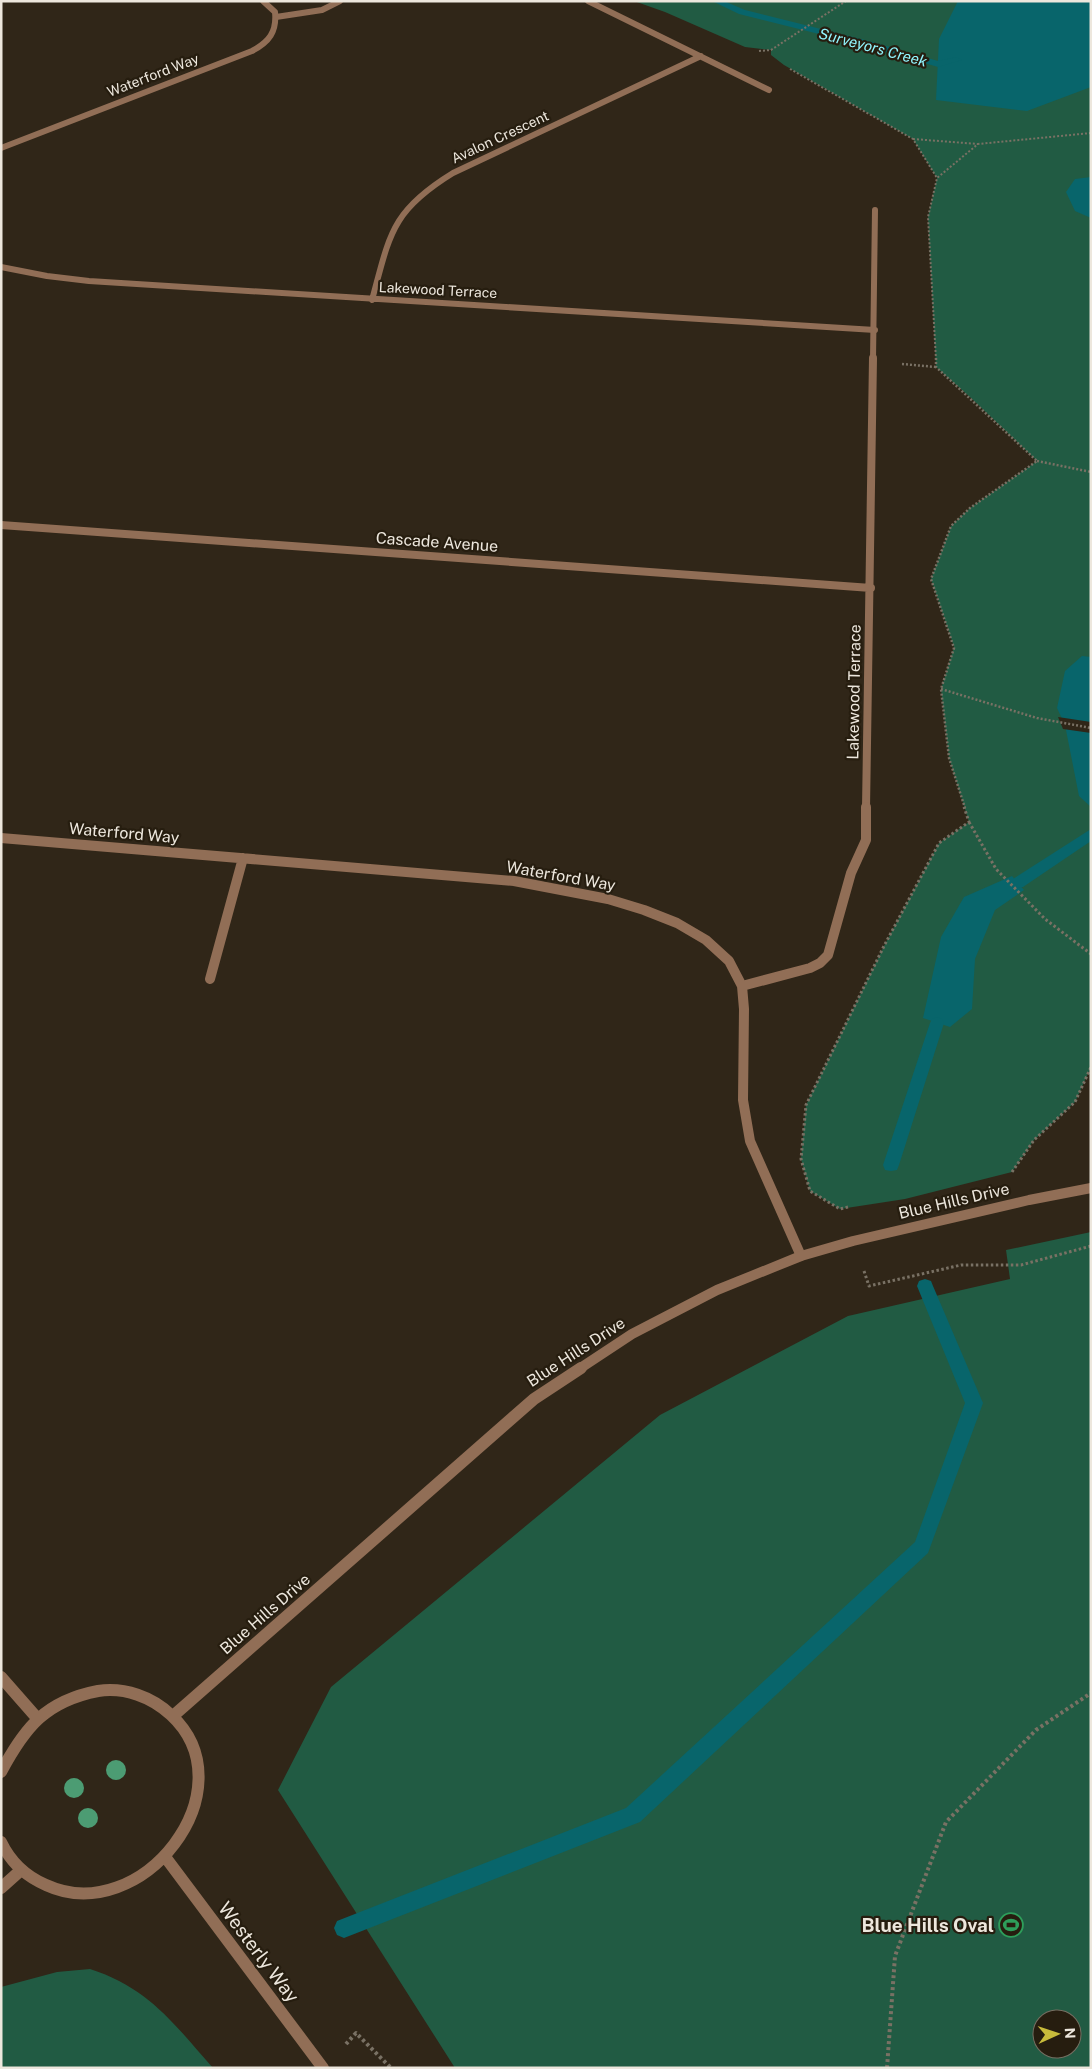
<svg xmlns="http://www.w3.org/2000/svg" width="1092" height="2069" viewBox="0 0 1092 2069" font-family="'Public Sans',sans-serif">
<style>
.green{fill:#215b43;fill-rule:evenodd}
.water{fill:#08656b}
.pier{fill:#302618}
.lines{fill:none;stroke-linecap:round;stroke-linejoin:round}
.stream{fill:#08656b;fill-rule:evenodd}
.path-far3{stroke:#797164;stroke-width:2;stroke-dasharray:2 2;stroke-linecap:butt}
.path-far2{stroke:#797164;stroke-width:2.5;stroke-dasharray:2 2;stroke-linecap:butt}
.path-far1{stroke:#797164;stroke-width:3;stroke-dasharray:2.5 2.5;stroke-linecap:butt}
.path{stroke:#797164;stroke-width:4;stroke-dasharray:3 3;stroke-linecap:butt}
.minor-far3{stroke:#916e56;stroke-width:6}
.minor-far2{stroke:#916e56;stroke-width:8}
.minor-far1{stroke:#916e56;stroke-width:10}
.minor{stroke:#916e56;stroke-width:12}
.tertiary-far1{stroke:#916e56;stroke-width:10}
.tertiary{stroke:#916e56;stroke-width:12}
.tree{fill:#4c9c73}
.labels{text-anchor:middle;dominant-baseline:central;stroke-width:4.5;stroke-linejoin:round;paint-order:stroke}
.far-street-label{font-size:14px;fill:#ede7dd;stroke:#261d0f}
.far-water-label{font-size:15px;font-style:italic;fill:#92f6ff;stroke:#261d0f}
.street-label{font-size:16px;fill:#ede7dd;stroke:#261d0f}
.near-poi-label{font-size:19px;font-weight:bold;fill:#ede7dd;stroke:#261d0f;text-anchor:end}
.near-street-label{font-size:19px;fill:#ede7dd;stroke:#261d0f}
</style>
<rect width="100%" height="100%" fill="#302618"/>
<path class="green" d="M 634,1 L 1091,1 L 1091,1067 L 1075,1102 L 1034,1140 L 1012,1172 L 905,1199 L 840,1209 L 810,1191 L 801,1159 L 806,1105 L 884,946 L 939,843 L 969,822 L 949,758 L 941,689 L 954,647 L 931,579 L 951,526 L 970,508 L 1037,461 L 971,398 L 936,367 L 928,217 L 937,178 L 913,139 L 784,65 L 771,55 L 771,50 L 745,47 L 665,12 Z
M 1091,1232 L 1091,2068 L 455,2068 L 278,1790 L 331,1687 L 660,1415 L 848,1316 L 1010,1279 L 1006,1250 ZM 1042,2019 L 1072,2019 L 1072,2049 L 1042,2049 Z
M 90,1969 C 149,1988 174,2024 213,2068 L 1,2068 L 1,1987 L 57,1972 Z"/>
<path class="water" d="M 958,1 L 1091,1 L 1091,87 L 1027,111 L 936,100 L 939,39 Z
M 1091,177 L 1091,218 L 1075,211 L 1066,192 L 1075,179 Z
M 1082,656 L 1091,657 L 1091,807 L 1079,796 L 1065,725 L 1057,708 L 1065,671 Z
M 1012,876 L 1024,890 L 995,910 L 975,959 L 972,1009 L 950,1027 L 923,1018 L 941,937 L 964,897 Z"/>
<path class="pier" d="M 1058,717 L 1091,722 L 1091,733 L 1063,729 Z"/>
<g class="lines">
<path class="stream" d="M 712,1 L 724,1 L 745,10 L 869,41 L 938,61 L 957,57 L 962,60 L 938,67 L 863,45 L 739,14 Z
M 1091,829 L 1091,841 L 1023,887 L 1018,888 L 1013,887 L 1011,883 L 1013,879 Z
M 937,1017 L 942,1019 L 944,1023 L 899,1165 L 897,1170 L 891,1171 L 885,1170 L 883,1165 L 930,1023 L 932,1019 Z
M 925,1279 L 931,1281 L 933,1286 L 983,1403 L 928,1553 L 640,1822 L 344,1938 L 337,1935 L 334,1928 L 337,1921 L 626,1808 L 915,1542 L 965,1403 L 917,1286 L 919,1281 Z"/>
<path class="path-far3" d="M 759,51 L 771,50 L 846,1
M 790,69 L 913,139 L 937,178
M 913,139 L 978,144
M 936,360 L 928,217 L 937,178 L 978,144 L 1091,133"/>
<path class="path-far2" d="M 936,358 L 936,367 L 1037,461 L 970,508 L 951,526 L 931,579 L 954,648 L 941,689 L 949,758 L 965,808
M 902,364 L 936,367
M 1037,461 L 1091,472
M 941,689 L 1037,718 L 1091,728"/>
<path class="path-far1" d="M 969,822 L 996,869 L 1045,919 L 1091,954
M 1012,1172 L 1034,1140 L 1075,1102 L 1091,1067
M 848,1207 L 840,1209 L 810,1191 L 801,1159 L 806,1105 L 884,946 L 939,843 L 969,822 L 964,807
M 864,1271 L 869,1286 L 961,1265 L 1021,1265 L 1091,1246"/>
<path class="path" d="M 346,2044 L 356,2033 L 391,2068
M 887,2068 L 895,1956 L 946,1822 L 1036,1730 L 1091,1693"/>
<path class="minor-far3" d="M 588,1 L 769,90
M 276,17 L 322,10 L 340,1
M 1,148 L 252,51 C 269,42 277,32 275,12 L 263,1
M 1,267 L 47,276 L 89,281 L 875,330
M 372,300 C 390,234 391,211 453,173 L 701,56
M 873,360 L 875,210"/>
<path class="minor-far2" d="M 1,525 L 871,588
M 866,808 L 873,358"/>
<path class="minor-far1" d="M 1,838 L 514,881 L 608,899 L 644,910 L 677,923 L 706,940 L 729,961 L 742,986 L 744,1009 L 743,1100 L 750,1141 L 801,1256
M 210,979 L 243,858
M 742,986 L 810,968 L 820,963 L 828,955 L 851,873 L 866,840 L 866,807"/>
<path class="minor" d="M 1,1888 L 20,1871"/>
<path class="tertiary-far1" d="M 579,1369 L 632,1334 L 717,1290 L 801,1256 L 853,1241 L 1029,1200 L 1091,1188"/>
<path class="tertiary" d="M 1,1677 L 37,1718
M 173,1716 L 534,1399 L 581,1368
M 1,1772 C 25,1727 46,1701 98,1691 C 125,1687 152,1697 171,1715 C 251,1789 141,1929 46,1885 C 25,1876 11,1863 1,1842
M 166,1858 L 323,2068"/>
</g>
<g class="tree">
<circle cx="116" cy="1770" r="10"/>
<circle cx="74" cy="1788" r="10"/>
<circle cx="88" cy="1818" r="10"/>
</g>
<defs>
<g id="stadium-ring" transform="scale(1.25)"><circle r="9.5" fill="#261d0f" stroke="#2e9e5b" stroke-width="1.5"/><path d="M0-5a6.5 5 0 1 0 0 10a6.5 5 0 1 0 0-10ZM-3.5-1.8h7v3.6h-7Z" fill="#2e9e5b"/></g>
</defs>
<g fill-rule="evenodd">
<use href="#stadium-ring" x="1011" y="1925"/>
</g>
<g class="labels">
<g class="far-street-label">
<text transform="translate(153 75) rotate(-21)">Waterford Way</text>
<text transform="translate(500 137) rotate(-25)">Avalon Crescent</text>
<text transform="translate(438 290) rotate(3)">Lakewood Terrace</text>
</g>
<g class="far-water-label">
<text transform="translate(873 47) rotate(15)">Surveyors Creek</text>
</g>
<g class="street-label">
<text transform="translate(437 542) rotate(4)">Cascade Avenue</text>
<text transform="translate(854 692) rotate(-89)">Lakewood Terrace</text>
<text transform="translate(124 833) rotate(5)">Waterford Way</text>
<text transform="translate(561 876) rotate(10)">Waterford Way</text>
<text transform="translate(954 1201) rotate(-13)">Blue Hills Drive</text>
<text transform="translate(576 1352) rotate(-33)">Blue Hills Drive</text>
<text transform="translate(265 1614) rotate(-41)">Blue Hills Drive</text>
</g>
<g class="near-poi-label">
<text x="994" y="1925">Blue Hills Oval</text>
</g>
<g class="near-street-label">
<text transform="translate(259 1952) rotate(53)">Westerly Way</text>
</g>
</g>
<rect width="1092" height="2069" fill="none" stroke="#ede7dd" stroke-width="5"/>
<g transform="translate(1057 2034) rotate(87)"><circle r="24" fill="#261d0f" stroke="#766e61"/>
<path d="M0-4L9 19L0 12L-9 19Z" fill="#c8bb3b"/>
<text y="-8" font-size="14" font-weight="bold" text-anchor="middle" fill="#ede7dd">N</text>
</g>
</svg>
